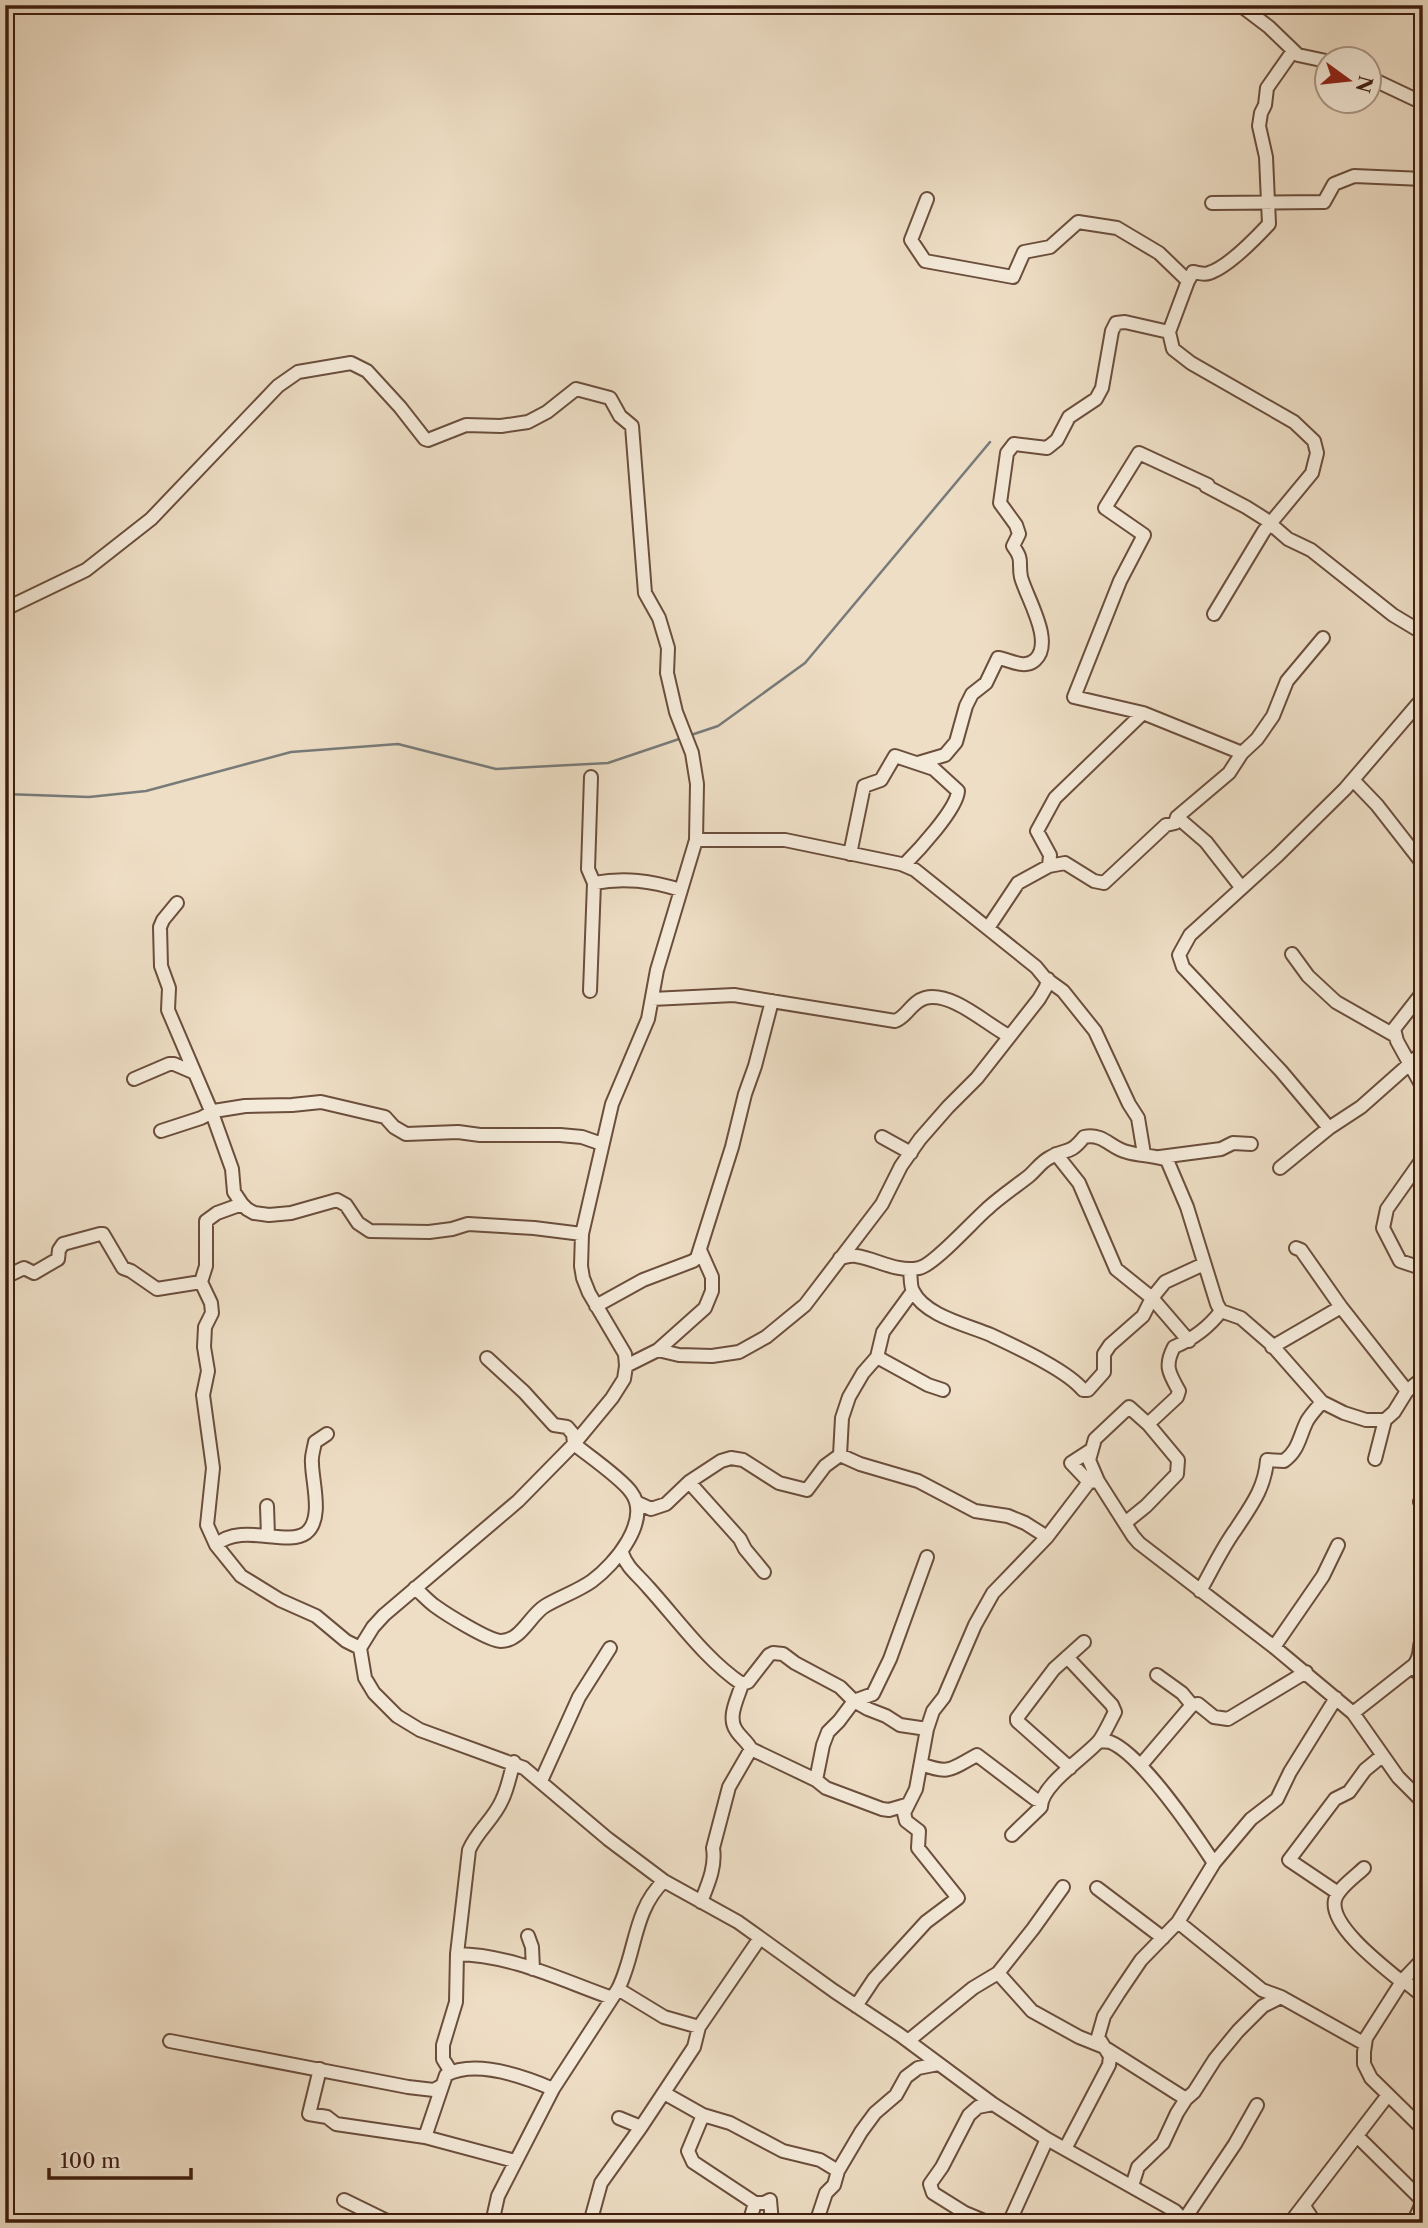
<svg xmlns="http://www.w3.org/2000/svg" width="1428" height="2228" viewBox="0 0 1428 2228" font-family="'Libre Caslon Text',serif">
<style>
.lines{fill:none;stroke-linecap:round;stroke-linejoin:round}
.stream{stroke:#787b79;stroke-width:2.5}
.minor-casing{stroke:#6b4e3c;stroke-width:16}
.minor{stroke:#f4ead9;stroke-width:12}
</style>
<rect width="100%" height="100%" fill="#eedec5"/>
<filter id="stains"><feTurbulence type="fractalNoise" baseFrequency=".00286" numOctaves="4"/><feColorMatrix values="0 0 0 0 .2 0 0 0 0 .09 0 0 0 0 .02 0 0 0 .5 -.17"/></filter>
<radialGradient id="worn" r=".72"><stop offset=".6" stop-color="#630" stop-opacity="0"/><stop offset="1" stop-color="#630" stop-opacity=".3"/></radialGradient>
<g class="lines">
<path class="stream" d="M 688,736 L 718,726 L 805,663 L 990,442
M 5,794 L 89,797 L 146,791 L 291,752 L 398,744 L 496,769 L 608,763 L 682,738"/>
<g class="minor-casing">
<path id="minor" d="M 1240,5 L 1269,27 L 1298,55 L 1326,61
M 1368,77 L 1423,103
M 927,199 L 911,240 L 925,261 L 1013,277 L 1024,252 L 1050,247 L 1078,222 L 1117,228 L 1159,253 L 1188,281
M 1212,203 L 1324,202 L 1334,184 L 1354,176 L 1423,179
M 1169,332 L 1173,349 L 1191,363 L 1294,422 L 1314,441 L 1317,453 L 1312,473 L 1264,531 L 1214,614
M 5,609 L 86,570 L 151,519 L 278,386 L 298,372 L 351,363 L 367,371 L 400,407 L 425,439 L 428,440 L 466,425 L 501,426 L 528,422 L 547,412 L 576,389 L 610,398 L 620,416 L 632,426 L 645,593 L 659,618 L 668,648 L 667,673 L 676,712 L 692,753 L 697,784 L 696,840 L 657,970 L 648,1019 L 612,1104 L 582,1234 L 581,1266 L 583,1278 L 589,1293 L 625,1354 L 626,1366 L 624,1379 L 612,1398 L 574,1444 L 518,1501 L 384,1615 L 373,1627 L 360,1648 L 365,1678 L 374,1693 L 397,1716 L 420,1730 L 524,1768 L 608,1839 L 664,1881 L 738,1922 L 834,1991 L 900,2035 L 993,2104 L 1047,2139 L 1175,2211 L 1186,2223
M 1242,753 L 1143,713 L 1074,697 L 1120,581 L 1144,535 L 1105,508 L 1139,453 L 1208,485 L 1206,486 L 1246,507 L 1265,519 L 1288,539 L 1311,550 L 1393,615 L 1423,633
M 918,763 L 945,755 L 956,742 L 966,706 L 972,694 L 986,683 L 998,658 C 1009,659 1024,670 1035,660 C 1055,642 1026,597 1021,577 C 1018,562 1024,561 1013,546 L 1019,534 L 1016,525 L 1000,503 L 1007,453 L 1014,444 L 1047,448 L 1057,440 L 1069,417 L 1096,399 L 1102,388 L 1112,331 L 1116,323 L 1125,322 L 1169,332 L 1188,281 L 1193,272 C 1199,273 1204,275 1209,273 C 1228,267 1255,239 1269,224 L 1266,157 L 1259,126 L 1261,113 L 1265,105 L 1267,88 L 1293,51
M 1353,780 L 1377,805 L 1423,864
M 696,840 L 785,840 L 901,864 L 915,870 L 1036,967 L 1045,978 L 1063,991 L 1095,1031 L 1129,1104 L 1138,1118 L 1144,1154
M 850,854 L 864,786 L 881,780 L 895,756 L 934,769 L 958,791 C 957,809 918,851 904,865
M 1049,866 L 1050,855 L 1037,831 L 1055,798 L 1143,713
M 594,883 C 625,877 651,881 681,890
M 1241,887 L 1206,842 L 1177,817 L 1229,773 L 1242,753 L 1257,739 L 1273,716 L 1287,681 L 1323,638
M 177,903 L 163,920 L 160,927 L 161,966 L 169,988 L 168,1010 L 212,1113 L 232,1169 L 234,1192 L 242,1204 L 247,1209 L 254,1213 L 269,1215 L 291,1213 L 337,1200 L 346,1205 L 358,1223 L 370,1231 L 429,1232 L 452,1229 L 468,1224 L 534,1228 L 582,1234
M 988,928 L 1018,883 L 1049,866 L 1065,863 L 1094,881 L 1104,883 L 1166,825 L 1175,823 L 1177,817
M 1292,954 L 1308,976 L 1336,1002 L 1394,1035
M 590,991 L 594,883 L 588,869 L 591,777
M 1423,992 L 1394,1029 L 1397,1041 L 1423,1088
M 652,999 L 734,995 L 895,1021 C 907,1017 911,1002 925,998 C 952,991 987,1025 1009,1036
M 134,1079 L 169,1064 L 174,1064 L 195,1073
M 1329,1128 L 1281,1071 L 1183,967 L 1179,955 L 1190,935 L 1278,855 L 1345,789 L 1423,698
M 161,1131 L 201,1118 L 214,1111 L 245,1106 L 292,1105 L 321,1102 L 385,1117 L 394,1127 L 406,1134 L 458,1132 L 480,1135 L 560,1135 L 582,1137 L 602,1144
M 882,1137 L 911,1153
M 1056,1154 L 1079,1183 L 1116,1269 L 1152,1298 L 1189,1341
M 1160,1157 L 1221,1149 L 1233,1143 L 1251,1144
M 1423,1158 L 1387,1209 L 1383,1228 L 1400,1261 L 1415,1266 L 1423,1264
M 1280,1168 L 1329,1128 L 1361,1107 L 1423,1052
M 242,1204 L 217,1213 L 206,1221 L 206,1266 L 201,1282 L 211,1303 L 212,1313 L 205,1327 L 204,1347 L 208,1371 L 203,1395 L 213,1468 L 207,1525 L 216,1545 L 241,1576 L 280,1600 L 316,1616 L 346,1641 L 360,1648
M 1296,1248 L 1301,1250 L 1341,1307 L 1407,1391
M 840,1258 C 845,1257 852,1255 856,1256 C 877,1259 897,1273 919,1268 C 933,1266 973,1221 987,1209 C 1000,1197 1015,1187 1029,1176 C 1036,1170 1041,1162 1049,1158 C 1066,1147 1068,1157 1084,1137 C 1104,1133 1110,1148 1127,1152 C 1141,1156 1154,1155 1167,1160 L 1187,1207 L 1217,1304 L 1221,1311 L 1241,1318 L 1271,1344 L 1322,1402 L 1344,1413 L 1366,1420 L 1385,1420 L 1394,1412 L 1407,1391 L 1423,1378
M 910,1270 C 911,1276 910,1286 913,1291 C 925,1316 968,1325 991,1335 C 1016,1347 1067,1370 1083,1390 L 1088,1390 L 1104,1372 L 1104,1354 L 1110,1345 L 1143,1316 L 1152,1298 L 1165,1282 L 1204,1264
M 5,1277 L 24,1268 L 34,1273 L 58,1259 L 59,1250 L 63,1244 L 100,1234 L 103,1234 L 123,1268 L 131,1271 L 157,1289 L 201,1282
M 596,1306 L 643,1280 L 693,1261 L 697,1258 L 732,1147 L 745,1094 L 755,1066 L 772,1001
M 1272,1347 L 1341,1307
M 658,1350 L 679,1355 L 712,1356 L 739,1352 L 766,1337 L 805,1305 L 882,1204 L 901,1166 L 920,1139 L 948,1107 L 977,1078 L 1039,999 L 1046,987 L 1048,979
M 877,1357 L 928,1385 L 943,1390
M 626,1366 L 658,1350 L 705,1308 L 712,1291 L 712,1277 L 700,1250
M 840,1455 L 860,1464 L 918,1481 L 975,1511 L 1008,1516 L 1025,1523 L 1047,1537
M 1375,1459 L 1385,1420
M 1098,1481 L 1133,1536 L 1139,1543 L 1274,1647 L 1353,1713 L 1398,1777 L 1423,1802
M 689,1482 L 740,1539 L 745,1549 L 764,1572
M 1089,1482 L 1071,1463 L 1091,1450
M 1420,1502 L 1423,1504
M 638,1503 L 651,1509 L 666,1504 L 689,1482 L 721,1461 L 731,1458 L 743,1460 L 779,1483 L 807,1490 L 825,1466 L 840,1455 L 842,1418 L 849,1397 L 863,1373 L 877,1357 L 883,1332 L 913,1291
M 267,1506 L 268,1536
M 1125,1523 L 1146,1506 L 1177,1474 L 1178,1460 L 1148,1424
M 216,1545 C 241,1522 287,1547 306,1533 C 324,1519 312,1482 312,1463 C 311,1456 314,1449 315,1442 L 327,1434
M 622,1553 C 627,1568 638,1575 648,1587 C 678,1620 705,1659 742,1684
M 415,1588 C 422,1594 428,1601 435,1606 C 446,1614 489,1641 501,1641 C 521,1641 530,1615 545,1606 C 560,1597 578,1591 592,1581 C 615,1564 652,1520 631,1492 C 621,1478 589,1456 574,1444 L 573,1434 L 567,1427 L 554,1425 L 524,1392 L 487,1358
M 1200,1591 C 1212,1570 1222,1548 1236,1529 C 1251,1506 1265,1488 1267,1460 L 1284,1461 C 1299,1450 1299,1437 1307,1421 C 1311,1414 1317,1408 1322,1402
M 1274,1647 L 1323,1576 L 1338,1545
M 1414,1665 L 1423,1681
M 1157,1675 L 1182,1693 L 1192,1705 L 1198,1704 L 1214,1717 L 1228,1719 L 1306,1672
M 1353,1713 L 1414,1665 C 1423,1654 1417,1647 1423,1637
M 1099,1741 C 1102,1742 1106,1741 1110,1742 C 1141,1754 1195,1834 1214,1863
M 751,1749 L 816,1780 L 826,1788 L 882,1809 L 889,1810 L 906,1805
M 921,1764 C 950,1775 951,1769 977,1755 L 1035,1799 L 1041,1801
M 1141,1765 L 1192,1705
M 1070,1768 L 1017,1721 L 1017,1718 L 1054,1669 L 1084,1642
M 816,1780 L 823,1745 L 828,1732 L 839,1721 L 854,1701 L 873,1694 L 890,1659 L 927,1557
M 541,1781 L 579,1697 L 610,1648
M 1012,1835 L 1041,1807 C 1041,1785 1084,1758 1099,1741 C 1105,1733 1110,1721 1115,1712 L 1112,1705 L 1067,1657
M 1364,1868 C 1356,1876 1338,1888 1335,1900 C 1329,1926 1384,1967 1402,1982
M 1097,1888 L 1163,1938
M 1338,1893 L 1289,1860 L 1335,1799 L 1349,1792 L 1365,1770 L 1382,1756
M 701,1902 C 708,1884 716,1867 713,1848 L 729,1787 L 751,1749 C 747,1741 740,1737 736,1730 C 727,1717 738,1698 742,1684 L 748,1682 L 769,1655 L 773,1653 L 783,1654 L 795,1663 L 840,1687 L 854,1701 L 868,1709 L 886,1716 L 900,1725 L 927,1729
M 1178,1922 L 1262,1990 L 1281,1997 L 1365,2044
M 528,1936 L 532,1947 L 533,1969
M 457,1954 C 512,1955 561,1980 612,1998
M 1423,1959 L 1403,1980 L 1366,2038 L 1364,2052 L 1364,2064 L 1371,2078 L 1423,2129
M 998,1973 L 1032,2011 L 1079,2037 L 1104,2047 L 1186,2099
M 1403,1980 L 1423,1996
M 618,1989 L 664,2017 L 699,2027
M 856,2006 L 874,1979 L 926,1922 L 958,1898 L 918,1848 L 919,1831 L 906,1821 L 904,1813 L 916,1789 L 927,1729 L 933,1711 L 944,1697 L 975,1625 L 993,1593 L 1047,1537 L 1089,1482 L 1098,1481 L 1089,1460 L 1095,1439 L 1129,1407 L 1148,1424 L 1177,1397 L 1179,1391 C 1169,1373 1164,1366 1174,1347 C 1193,1339 1209,1327 1221,1311
M 170,2041 L 408,2087 L 434,2090 L 441,2086
M 908,2041 L 973,1988 L 998,1973 L 1033,1929 L 1063,1887
M 320,2069 L 309,2114 L 327,2117 L 336,2124 L 425,2137 L 515,2161
M 451,2072 L 443,2059 L 443,2045 L 456,2002 L 457,1954 L 469,1850 C 477,1831 494,1819 502,1800 C 508,1788 510,1774 514,1762
M 664,2093 L 703,2115 L 730,2123 L 783,2151 L 820,2160 L 838,2171
M 703,2115 L 688,2151 L 693,2162 L 755,2203 L 764,2203 L 770,2200 L 772,2223
M 619,2118 L 641,2127
M 1357,2136 L 1422,2200
M 425,2137 L 446,2075 C 475,2059 525,2077 553,2089
M 1065,2149 L 1109,2065 L 1110,2056 L 1098,2037 L 1104,2016 L 1118,1994 L 1141,1960 L 1178,1922 L 1214,1863 L 1251,1819 L 1277,1799 L 1290,1772 L 1336,1698
M 1132,2186 L 1138,2167 L 1163,2143 L 1177,2113 L 1186,2099 L 1194,2092 L 1215,2059 L 1238,2031 L 1263,2006 L 1281,1997
M 344,2200 L 391,2223
M 1304,2206 L 1315,2223
M 965,2213 L 989,2223
M 1184,2220 L 1235,2144 L 1257,2105
M 492,2223 L 498,2196 L 553,2089 L 618,1989 C 636,1954 633,1910 664,1881
M 590,2223 L 601,2183 L 641,2127 L 694,2047 L 699,2027 L 760,1938
M 749,2223 L 755,2203
M 816,2223 L 826,2193 L 834,2185 L 838,2171 L 861,2132 L 875,2113 L 896,2095 L 906,2077 L 918,2068 L 938,2064
M 956,2223 L 960,2215 L 965,2213 L 933,2193 L 930,2184 L 942,2167 L 969,2115 L 978,2107 L 993,2104
M 1009,2223 L 1047,2139
M 1290,2223 L 1388,2095
M 1413,2223 L 1420,2208 L 1423,2197"/>
</g>
<use href="#minor" class="minor"/>
</g>
<rect width="1428" height="2228" fill="none" stroke="#eedec5" stroke-width="28"/>
<rect x="7" y="7" width="1414" height="2214" fill="none" stroke="#3f1e0f" stroke-width="3.5"/>
<rect x="14" y="14" width="1400" height="2200" fill="none" stroke="#3f1e0f" stroke-width="2"/>
<g transform="translate(1348 80) rotate(105)"><circle r="33" fill="#f4ead9" stroke="#ac9888" stroke-width="2"/>
<path d="M0-5L12 26L0 18L-12 26Z" fill="#8f2418"/>
<text y="-10" font-size="19" font-weight="bold" text-anchor="middle" fill="#3f1e0f">N</text>
</g>
<path d="M49 2168v10h142v-10" fill="none" stroke="#3f1e0f" stroke-width="3.5"/>
<text x="60" y="2168" font-size="21" fill="#3f1e0f" stroke="#f4ead9" stroke-width="5" paint-order="stroke">100 m</text>
<rect width="100%" height="100%" filter="url(#stains)"/>
<rect width="100%" height="100%" fill="url(#worn)"/>
</svg>
